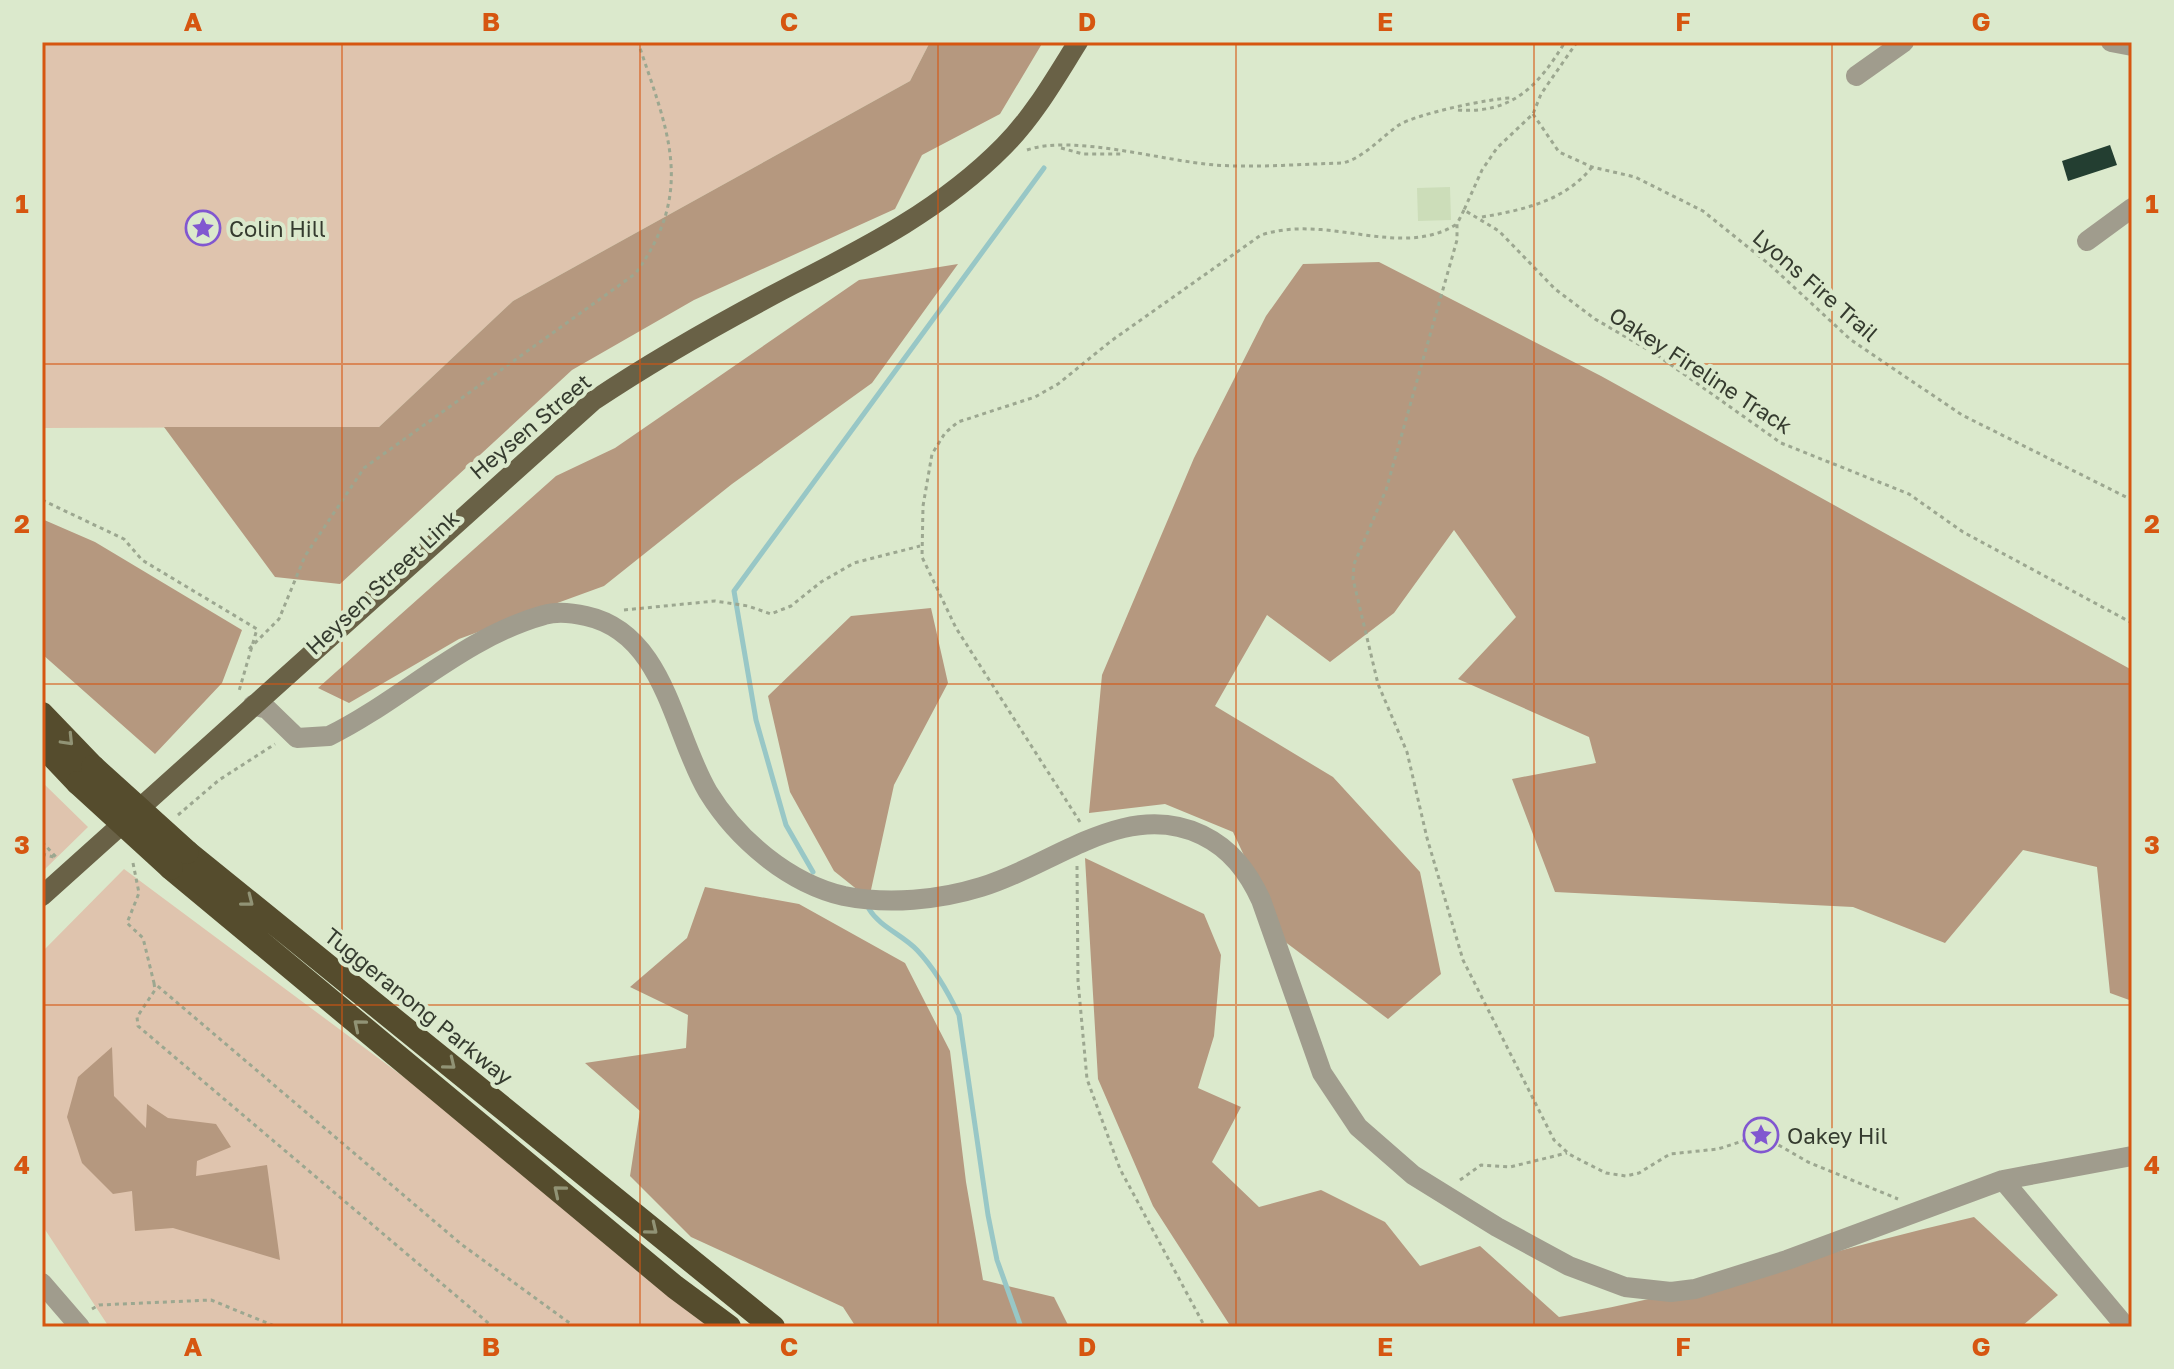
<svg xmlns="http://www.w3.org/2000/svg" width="2174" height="1369" viewBox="0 0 2174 1369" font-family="'Golos Text',sans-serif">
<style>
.built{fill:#ccddb9}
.green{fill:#dfc4ae}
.forest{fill:#b5987f}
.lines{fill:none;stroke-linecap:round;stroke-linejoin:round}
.stream{stroke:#98c7c6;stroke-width:5}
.building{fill:#233e31}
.path{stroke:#9ca790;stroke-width:3;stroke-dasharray:4 4;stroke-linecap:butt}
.minor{stroke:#a09c8d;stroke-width:20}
.major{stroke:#696146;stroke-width:20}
.highway{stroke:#554c2d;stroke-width:24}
.highway-bridge{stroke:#554c2d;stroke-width:24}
.oneway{stroke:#919375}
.grid{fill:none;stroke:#d65610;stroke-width:2;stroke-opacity:0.55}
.labels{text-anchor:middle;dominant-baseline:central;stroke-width:8;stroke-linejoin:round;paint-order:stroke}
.poi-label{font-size:22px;fill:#353b2f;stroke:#dbe9cc;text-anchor:start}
.street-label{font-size:22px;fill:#353b2f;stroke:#dbe9cc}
.neatline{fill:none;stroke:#d65610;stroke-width:3}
.grid-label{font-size:26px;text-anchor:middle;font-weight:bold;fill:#d65610}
</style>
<rect width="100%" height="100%" fill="#dbe9cc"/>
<path class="built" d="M 1450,187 L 1451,220 L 1418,221 L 1417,188 Z"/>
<path class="green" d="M 42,42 L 930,42 L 910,81 L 513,301 L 379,427 L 42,428 Z
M 42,782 L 88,827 L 42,872 Z
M 124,869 L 518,1162 L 731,1327 L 109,1327 L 42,1225 L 42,952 Z"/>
<path class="forest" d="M 930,42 L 1043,42 L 1000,114 L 922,155 L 895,209 L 694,300 L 572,370 L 340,584 L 275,577 L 164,427 L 379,427 L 513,301 L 910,81 Z
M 1379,262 L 1601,376 L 2132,670 L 2132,1001 L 2110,993 L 2097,867 L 2023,850 L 1945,943 L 1853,907 L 1555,892 L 1512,779 L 1596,763 L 1589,737 L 1458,679 L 1516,617 L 1454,530 L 1394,613 L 1330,662 L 1267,615 L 1215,706 L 1333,777 L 1420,872 L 1441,974 L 1388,1019 L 1284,941 L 1233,832 L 1165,804 L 1089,813 L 1102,675 L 1194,458 L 1266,316 L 1303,264 Z
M 958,264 L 872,383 L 732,484 L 604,586 L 459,639 L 349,703 L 318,688 L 556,476 L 615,448 L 859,280 Z
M 42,519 L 95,542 L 242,630 L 222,683 L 155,754 L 42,654 Z
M 931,608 L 948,683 L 894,785 L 869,899 L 834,871 L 790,792 L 768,696 L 851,616 Z
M 1085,858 L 1204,914 L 1221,955 L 1214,1036 L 1198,1088 L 1241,1107 L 1212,1162 L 1259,1207 L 1321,1190 L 1385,1222 L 1420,1266 L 1480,1246 L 1559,1317 C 1699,1293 1835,1249 1974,1217 L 2058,1295 L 2021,1327 L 1231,1327 L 1153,1206 L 1098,1079 Z
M 705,887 L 799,904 L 905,963 L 950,1051 L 966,1182 L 983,1280 L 1054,1297 L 1069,1327 L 856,1327 L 843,1307 L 691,1237 L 630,1176 L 640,1111 L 585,1063 L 686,1048 L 688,1015 L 630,987 L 687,938 Z
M 112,1047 L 114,1096 L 146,1128 L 147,1104 L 168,1118 L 216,1124 L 231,1147 L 197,1161 L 196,1176 L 267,1165 L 280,1260 L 173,1228 L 135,1231 L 132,1191 L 113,1194 L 82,1163 L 67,1117 L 78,1077 Z"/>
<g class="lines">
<path class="stream" d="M 813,872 L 786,825 L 756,720 L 734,591 L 1044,168
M 869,909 C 880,927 903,935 917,950 C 935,969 948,992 959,1015 L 988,1215 L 997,1260 L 1021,1327"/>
</g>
<path class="building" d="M 2110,145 L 2117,165 L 2068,181 L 2062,161 Z"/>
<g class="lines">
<path class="path" d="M 1577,42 L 1541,94 L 1533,114 L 1497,148 L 1482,170 L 1464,210 L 1499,231 L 1555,289 L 1595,319 L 1657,355 L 1781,443 L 1909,494 L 1963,532 L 2132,623
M 1458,110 C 1513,114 1539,85 1565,42
M 1533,114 L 1559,152 L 1592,167 L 1635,177 L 1703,211 L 1769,264 L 1851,340 L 1962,415 L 2132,500
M 1061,148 L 1083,154 L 1121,154
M 1027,150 C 1073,134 1163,161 1215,165 C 1257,168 1301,164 1343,163 C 1365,157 1380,138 1399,125 C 1416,114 1491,98 1512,98
M 1464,210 L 1457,224 L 1457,240 L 1386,490 L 1354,564 L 1353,579 L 1378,684 L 1407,752 L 1427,838 L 1463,960 L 1554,1140 L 1569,1154 L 1584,1162 L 1606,1173 L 1626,1176 L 1639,1173 L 1670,1154 L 1718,1149 L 1761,1135 L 1808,1162 L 1898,1199
M 1482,217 C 1523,210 1565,201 1592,167
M 42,500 L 124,539 L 142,560 L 257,629 L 239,691
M 624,610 L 715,601 L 748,606 L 771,614 L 791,606 L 821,582 L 854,563 L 920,546
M 249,649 L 279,619 L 305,556 L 364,468 L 635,274 C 697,190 667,130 638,42
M 178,815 L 219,780 L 275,744
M 1080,822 L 956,628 L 922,557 L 923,506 L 932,454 L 945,433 L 958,422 L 1035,397 L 1058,384 L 1111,341 L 1261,235 C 1329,213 1400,260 1457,224
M 42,842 L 56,857
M 42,854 L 57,858
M 133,863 L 139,893 L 127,923 L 143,938 L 154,983 L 461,1244 L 575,1327
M 1077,866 L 1078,981 L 1087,1079 L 1120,1169 L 1205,1327
M 154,983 L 155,990 L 137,1017 L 138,1026 L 493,1327
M 1460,1180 L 1481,1165 L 1510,1167 L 1567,1153
M 92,1309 L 99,1305 L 211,1300 L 277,1327
M 42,1322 L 46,1327"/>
<path class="minor" d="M 2111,42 L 2132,46
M 1856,76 L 1904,42
M 2087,241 L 2132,208
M 253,705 L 267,709 L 297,738 L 329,736 C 402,700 464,637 544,615 C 557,611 573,613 586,616 C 665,633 673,733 708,792 C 737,839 788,883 844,896 C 888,905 939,900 981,887 C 1053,866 1125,798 1202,835 C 1231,849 1248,872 1261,900 L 1322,1073 L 1358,1127 L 1413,1175 L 1497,1227 L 1569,1266 L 1625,1287 L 1671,1292 L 1695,1289 L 1787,1260 L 2003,1180 L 2132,1156
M 2003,1180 L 2126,1327
M 42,1283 L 80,1327"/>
<path class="major" d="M 42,896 L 593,401 C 657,358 723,321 792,285 C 869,246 943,208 1004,146 C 1034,116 1056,77 1078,42"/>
<path class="highway" d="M 42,714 L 93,767
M 42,745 L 78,783
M 187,852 L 773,1327
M 171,868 L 675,1287 L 729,1327"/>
<path class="highway-bridge" d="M 93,767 L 187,852
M 78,783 L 171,868"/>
</g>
<defs><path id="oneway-chevron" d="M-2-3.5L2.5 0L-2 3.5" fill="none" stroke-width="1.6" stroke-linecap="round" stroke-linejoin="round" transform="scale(2)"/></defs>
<g class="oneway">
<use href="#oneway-chevron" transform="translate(68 740) rotate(46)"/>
<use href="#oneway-chevron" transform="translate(248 901) rotate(38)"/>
<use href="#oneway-chevron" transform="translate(359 1025) rotate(-140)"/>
<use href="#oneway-chevron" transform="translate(450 1064) rotate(39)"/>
<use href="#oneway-chevron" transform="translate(559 1191) rotate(-140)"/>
<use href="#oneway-chevron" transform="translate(652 1229) rotate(39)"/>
</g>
<path class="grid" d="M 342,42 L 342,1327M 640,42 L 640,1327M 938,42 L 938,1327M 1236,42 L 1236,1327M 1534,42 L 1534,1327M 1832,42 L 1832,1327M 42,364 L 2132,364M 42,684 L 2132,684M 42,1005 L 2132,1005"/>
<defs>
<g id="sight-ring" transform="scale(1.8)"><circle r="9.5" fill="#dbe9cc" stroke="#8157d0" stroke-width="1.5"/><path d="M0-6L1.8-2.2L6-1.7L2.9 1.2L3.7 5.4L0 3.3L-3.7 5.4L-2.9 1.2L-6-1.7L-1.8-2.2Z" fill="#8157d0"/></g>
</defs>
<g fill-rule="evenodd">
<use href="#sight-ring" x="203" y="228"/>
<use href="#sight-ring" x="1761" y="1135"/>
</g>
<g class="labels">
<g class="poi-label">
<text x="229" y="228">Colin Hill</text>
<text x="1787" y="1135">Oakey Hil</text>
</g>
<g class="street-label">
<text transform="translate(1816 285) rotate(41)">Lyons Fire Trail</text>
<text transform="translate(1701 370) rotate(33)">Oakey Fireline Track</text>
<text transform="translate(530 426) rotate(-40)">Heysen Street</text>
<text transform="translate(382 582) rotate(-43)">Heysen Street Link</text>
<text transform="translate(419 1006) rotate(39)">Tuggeranong Parkway</text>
</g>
</g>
<rect width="2174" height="1369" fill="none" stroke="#dbe9cc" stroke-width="88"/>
<rect x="44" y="44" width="2086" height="1281" class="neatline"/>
<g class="grid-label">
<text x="193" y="31">A</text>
<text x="491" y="31">B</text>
<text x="789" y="31">C</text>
<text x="1087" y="31">D</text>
<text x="1385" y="31">E</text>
<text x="1683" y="31">F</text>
<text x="1981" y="31">G</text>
<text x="22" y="213">1</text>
<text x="2152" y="213">1</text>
<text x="22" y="533">2</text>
<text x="2152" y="533">2</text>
<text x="22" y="854">3</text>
<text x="2152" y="854">3</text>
<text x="22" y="1174">4</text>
<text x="2152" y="1174">4</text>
<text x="193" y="1356">A</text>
<text x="491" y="1356">B</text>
<text x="789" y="1356">C</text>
<text x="1087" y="1356">D</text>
<text x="1385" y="1356">E</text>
<text x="1683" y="1356">F</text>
<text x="1981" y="1356">G</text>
</g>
</svg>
